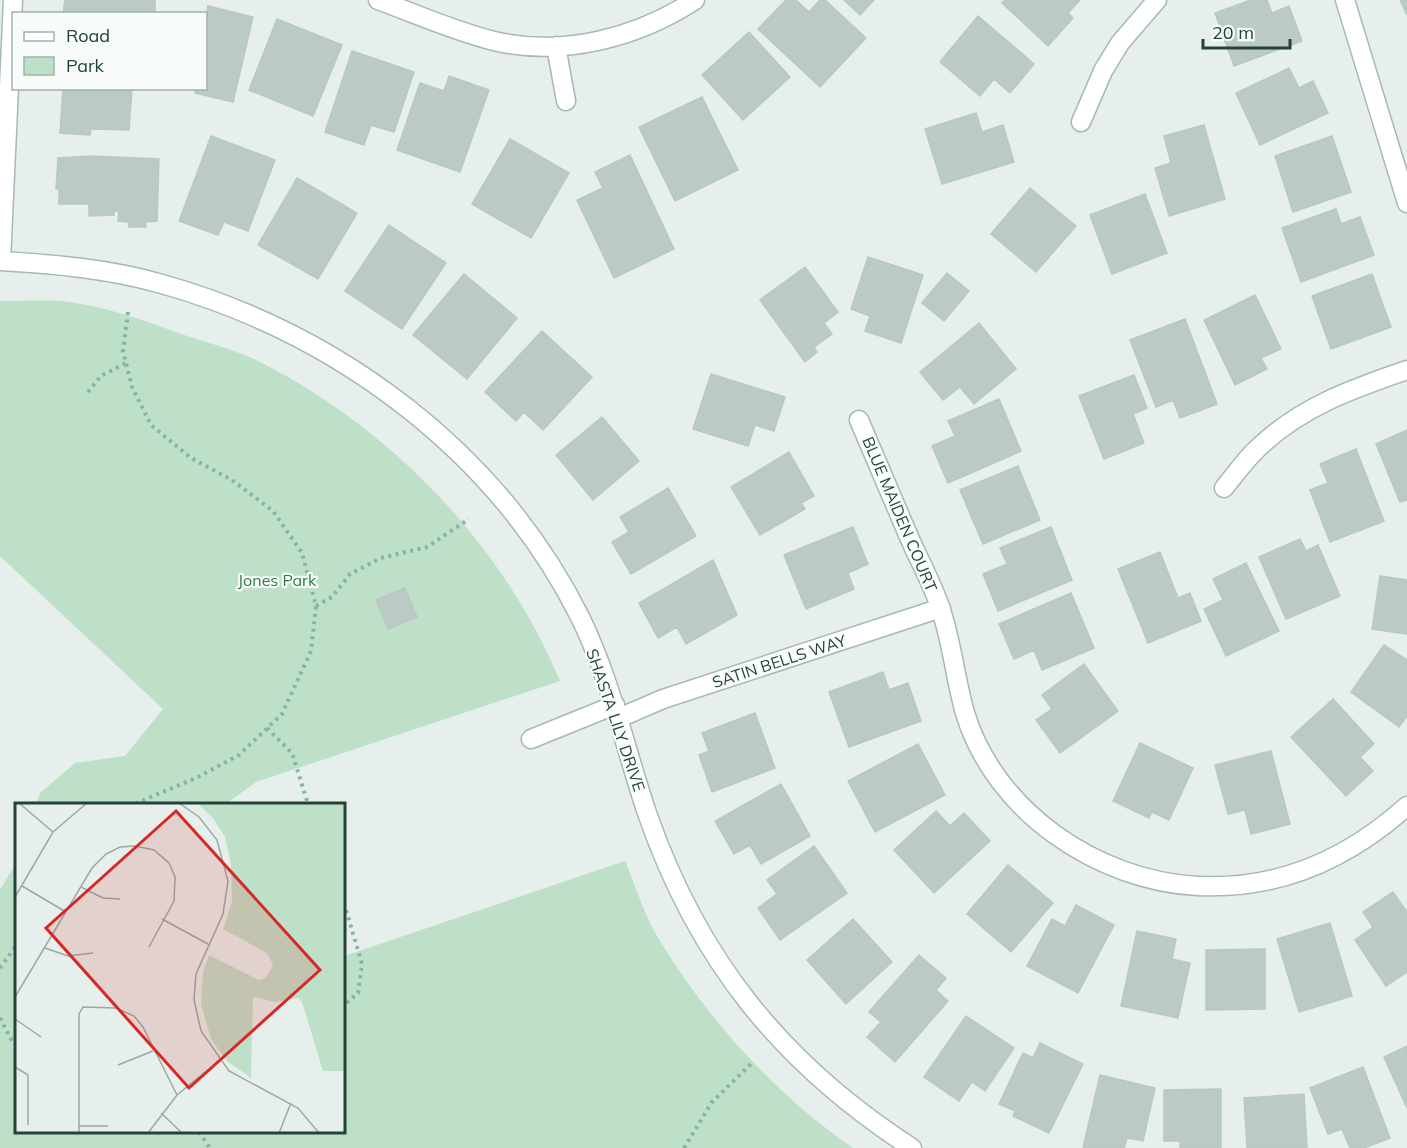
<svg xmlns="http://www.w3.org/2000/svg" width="1407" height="1148" viewBox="0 0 1407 1148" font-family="Mulish,sans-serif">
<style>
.green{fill:#bfe0c8}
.building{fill:#bbcac4;stroke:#b8c9c2;stroke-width:1.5}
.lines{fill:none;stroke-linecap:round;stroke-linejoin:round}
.minor-casing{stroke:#a8b8b2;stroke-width:21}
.path{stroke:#86b3a5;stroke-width:4;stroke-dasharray:3 4.5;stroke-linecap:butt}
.minor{stroke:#fff;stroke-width:18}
.labels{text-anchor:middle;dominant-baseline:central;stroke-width:4.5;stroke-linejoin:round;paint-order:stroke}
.street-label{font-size:16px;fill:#24423a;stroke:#f7fbf9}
.park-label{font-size:16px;fill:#2d7a4b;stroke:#f7fbf9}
.inset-road{fill:none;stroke:#98aaa4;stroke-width:1.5}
.view{fill:#d62828;fill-opacity:0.15;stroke:#d62828;stroke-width:3}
.inset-edge{fill:none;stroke:#24423a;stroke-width:3}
</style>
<rect width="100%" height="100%" fill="#e6efeb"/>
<path class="green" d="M 0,301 C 20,301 39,300 59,301 C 95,303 147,321 181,334 C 208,343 237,350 262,363 C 393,430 504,546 560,681 L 256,782 L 226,804 L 36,804 L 40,793 L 75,763 L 125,756 L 163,709 L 0,556 Z
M 625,861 C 636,887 645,918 660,941 C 709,1021 776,1095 853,1148 L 0,1148 L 0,890 L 16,863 L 16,1132 L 344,1132 L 344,956 Z"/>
<path class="building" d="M 65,0 L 155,0 L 155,14 L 63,14 Z
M 786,0 L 796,0 L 809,12 L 820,0 L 825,0 L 866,38 L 820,87 L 758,29 Z
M 844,0 L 874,0 L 860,15 Z
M 1005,0 L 1080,0 L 1068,13 L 1073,18 L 1048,46 L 1002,3 Z
M 1251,0 L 1267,0 L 1272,13 L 1289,6 L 1302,41 L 1234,66 L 1215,13 Z
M 1400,0 L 1407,0 L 1407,15 Z
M 208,6 L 253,17 L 233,102 L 195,93 L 195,88 L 206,88 L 206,17 Z
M 978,16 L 1034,64 L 1010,93 L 994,79 L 980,96 L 940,62 Z
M 277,19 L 342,45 L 313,116 L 249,90 Z
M 749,32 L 790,77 L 743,120 L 702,75 Z
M 352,51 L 414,72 L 394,132 L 371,125 L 364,145 L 325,132 Z
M 1289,68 L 1299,88 L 1313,81 L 1328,113 L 1260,145 L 1236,93 Z
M 449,76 L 489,90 L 460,172 L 397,150 L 420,83 L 444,91 Z
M 63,88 L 132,88 L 129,130 L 91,129 L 90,135 L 60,133 Z
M 702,97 L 738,170 L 675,201 L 639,127 Z
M 976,113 L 982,132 L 1003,125 L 1014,162 L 942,184 L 925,129 Z
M 1204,125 L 1225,199 L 1169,216 L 1155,168 L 1171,163 L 1164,136 Z
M 211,136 L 275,160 L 248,231 L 224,222 L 218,235 L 179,221 Z
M 1332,136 L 1351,192 L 1293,212 L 1275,156 Z
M 510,139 L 569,173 L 531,238 L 472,204 Z
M 630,155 L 674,249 L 614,278 L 577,200 L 603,188 L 595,172 Z
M 91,156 L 159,159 L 157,221 L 145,222 L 146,227 L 129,227 L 129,222 L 118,221 L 119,211 L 114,211 L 114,215 L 89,216 L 89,204 L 59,204 L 59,189 L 56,189 L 58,158 Z
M 297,178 L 357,213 L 318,279 L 258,245 Z
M 1030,188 L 1076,226 L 1036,272 L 991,234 Z
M 1145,194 L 1167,253 L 1112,274 L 1090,215 Z
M 1336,209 L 1341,224 L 1360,217 L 1374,255 L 1301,282 L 1282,228 Z
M 389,225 L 446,263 L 402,329 L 345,291 Z
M 868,257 L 923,275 L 901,343 L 865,331 L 870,316 L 851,309 Z
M 805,267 L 838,312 L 824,323 L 832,334 L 814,347 L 817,352 L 805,362 L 760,300 Z
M 947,273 L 969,291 L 944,321 L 922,303 Z
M 464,274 L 517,318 L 467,379 L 413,335 Z
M 1372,274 L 1391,327 L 1331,349 L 1312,296 Z
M 1255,295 L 1281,349 L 1261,358 L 1267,369 L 1235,385 L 1204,320 Z
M 1185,319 L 1217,404 L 1180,418 L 1173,400 L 1156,407 L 1130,340 Z
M 979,323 L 1016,369 L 974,404 L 960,387 L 943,400 L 920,372 Z
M 542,331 L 592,377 L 543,430 L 524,412 L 516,421 L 485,392 Z
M 711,374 L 785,397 L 774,431 L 755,425 L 748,446 L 693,429 Z
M 1134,375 L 1147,408 L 1133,414 L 1144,443 L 1104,459 L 1079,396 Z
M 999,399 L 1021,451 L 948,483 L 932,446 L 955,436 L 948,421 Z
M 602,417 L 639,461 L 593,500 L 556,455 Z
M 1407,430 L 1407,500 L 1400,502 L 1376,444 Z
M 1356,449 L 1384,521 L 1330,542 L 1310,490 L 1328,483 L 1320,464 Z
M 789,452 L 814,496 L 801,503 L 805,509 L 760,535 L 731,487 Z
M 1018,466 L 1040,520 L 983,544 L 960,490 Z
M 668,488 L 696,536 L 631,574 L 612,542 L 629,532 L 620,517 Z
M 853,527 L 868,564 L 848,573 L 854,589 L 806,609 L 784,555 Z
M 1051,527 L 1072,580 L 998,611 L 983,574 L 1007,564 L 1000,548 Z
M 1300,539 L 1306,551 L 1318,545 L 1340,596 L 1286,619 L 1259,557 Z
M 1160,552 L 1178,598 L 1190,593 L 1201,621 L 1148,643 L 1118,569 Z
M 713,560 L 737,615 L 686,644 L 677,627 L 658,638 L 639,603 Z
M 1246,563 L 1279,631 L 1226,656 L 1204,609 L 1223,600 L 1213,579 Z
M 1380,576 L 1407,580 L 1407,634 L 1372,629 Z
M 405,588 L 417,617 L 388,629 L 376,600 Z
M 1071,593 L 1094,648 L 1042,670 L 1034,650 L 1014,659 L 999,624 Z
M 1384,645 L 1407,660 L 1407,716 L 1399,727 L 1351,692 Z
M 1084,664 L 1118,711 L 1060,753 L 1036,720 L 1052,709 L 1042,695 Z
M 883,672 L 889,690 L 908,683 L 921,721 L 849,747 L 829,692 Z
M 1333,699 L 1374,744 L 1360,757 L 1373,771 L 1346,796 L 1291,737 Z
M 755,713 L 775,768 L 712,792 L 699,755 L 709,751 L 702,733 Z
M 1140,743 L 1193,768 L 1169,820 L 1152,812 L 1149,818 L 1113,801 Z
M 918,744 L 945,795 L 875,832 L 848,781 Z
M 1271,751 L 1290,824 L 1251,834 L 1245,810 L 1228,814 L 1215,765 Z
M 781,784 L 810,836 L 761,864 L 750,845 L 734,854 L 715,821 Z
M 936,811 L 950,826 L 964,813 L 990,841 L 934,893 L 894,850 Z
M 814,846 L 847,893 L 780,940 L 758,908 L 777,894 L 767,880 Z
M 1008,865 L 1053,903 L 1011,952 L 967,914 Z
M 1393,892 L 1407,912 L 1407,972 L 1386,986 L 1355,940 L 1373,927 L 1363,912 Z
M 1076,905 L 1114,925 L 1078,993 L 1027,966 L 1052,919 L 1065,926 Z
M 853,919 L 892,962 L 846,1004 L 807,960 Z
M 1330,923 L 1352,996 L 1299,1012 L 1277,939 Z
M 1137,931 L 1176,939 L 1172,959 L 1190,963 L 1178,1018 L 1121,1006 Z
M 1265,949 L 1265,1009 L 1206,1010 L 1206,950 Z
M 919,955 L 946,978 L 936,990 L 948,1001 L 895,1062 L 867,1037 L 881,1022 L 869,1012 Z
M 966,1016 L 1014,1048 L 985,1091 L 972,1082 L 959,1101 L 924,1077 Z
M 1040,1043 L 1083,1064 L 1049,1133 L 1013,1116 L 1015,1111 L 999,1104 L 1023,1053 L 1033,1058 Z
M 1407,1046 L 1407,1108 L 1384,1057 Z
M 1363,1067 L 1390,1138 L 1364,1148 L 1350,1148 L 1342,1129 L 1328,1134 L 1310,1088 Z
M 1100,1075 L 1155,1088 L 1143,1141 L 1127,1138 L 1124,1148 L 1083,1148 Z
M 1221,1089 L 1221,1148 L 1180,1148 L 1180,1141 L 1164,1141 L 1164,1090 Z
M 1304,1094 L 1307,1148 L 1247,1148 L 1244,1098 Z"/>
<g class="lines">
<g class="minor-casing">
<path id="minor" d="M 378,0 C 416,14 454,31 494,41 C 563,57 637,38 695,0
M 1345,0 L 1407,203
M 556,46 L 566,101
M 1081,122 L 1103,71 L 1120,43 L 1157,0
M 0,261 C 54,264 110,269 162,284 C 339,334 498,452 581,619 C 611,681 625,748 647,813 C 698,960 782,1064 912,1148
M 1,261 L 13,0
M 859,420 C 876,459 892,498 909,537 C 919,560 932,583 940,607 C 952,641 955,678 965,713 C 995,812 1098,881 1198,886 C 1278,890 1348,859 1407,806
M 1224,488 C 1235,475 1245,460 1257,449 C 1300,407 1352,389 1407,370
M 619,718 L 663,699 L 941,608
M 531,739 L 615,705"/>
</g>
<path class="path" d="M 128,312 L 123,351 L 132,387 L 151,425 L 191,458 L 232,480 L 273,511 L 302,553 L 316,606 L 311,651 L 282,714 L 239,755 L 196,778 L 134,804
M 88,392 L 101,376 L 126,363
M 316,606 L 332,597 L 350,574 L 381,558 L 427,547 L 469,519
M 267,728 L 292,753 L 308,804
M 344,903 L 362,964 L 358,993 L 344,1005
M 0,968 L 16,946
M 0,1018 L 11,1039 L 16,1041
M 199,1132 L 210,1148
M 684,1148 L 712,1102 L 751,1064"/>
<use href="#minor" class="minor"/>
</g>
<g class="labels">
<g class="street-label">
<text transform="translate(900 514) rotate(67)">BLUE MAIDEN COURT</text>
<text transform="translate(779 661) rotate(-18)">SATIN BELLS WAY</text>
<text transform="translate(616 720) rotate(71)">SHASTA LILY DRIVE</text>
</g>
<g class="park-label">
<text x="277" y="580">Jones Park</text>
</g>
</g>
<g transform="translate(15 803)">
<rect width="330" height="330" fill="#e6efeb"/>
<path d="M 182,0 L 330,0 L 330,268 L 308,268 L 287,199 L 283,195 L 260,199 L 238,194 L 236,275 L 212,258 L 196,236 L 186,201 L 188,169 L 194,152 L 244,177 L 251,174 L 258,162 L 252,150 L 208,126 L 217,99 L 216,62 L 210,34 L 198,15 Z" fill="#bfe0c8"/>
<path class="inset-road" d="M 4,0 L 38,29M 164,0 L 184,14 L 202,37 L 213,78 L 208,111 L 181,171 L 179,197 L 186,228 L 214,268 L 283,305 L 304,330M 7,83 L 51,109M 66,84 L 88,95 L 105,96M 0,94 L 38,29 L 72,0M 147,116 L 193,141M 30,145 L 53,153 L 78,150M 0,194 L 77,65 L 91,51 L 105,44 L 120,43 L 139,47 L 154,60 L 160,74 L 159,98 L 134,144M 0,216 L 26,234M 103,262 L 138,248M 0,264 L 13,272 L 13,322M 146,310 L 167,330M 63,323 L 93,323M 64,330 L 64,211 L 68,204 L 101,205 L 119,213 L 128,224 L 162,292M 133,330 L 162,292 L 204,258M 264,330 L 276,300"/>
<path class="view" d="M 161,8 L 305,167 L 174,285 L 31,125 Z"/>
<rect width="330" height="330" class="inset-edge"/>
</g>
<rect x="12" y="12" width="195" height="78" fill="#f7fbf9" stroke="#a3b1ad" stroke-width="1.5"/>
<rect x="24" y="32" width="30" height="9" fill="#ffffff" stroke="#a3b1ad" stroke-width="1.5"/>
<text x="66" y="42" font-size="18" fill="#24423a">Road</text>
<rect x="24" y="57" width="30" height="18" fill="#bfe0c8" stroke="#a3b1ad" stroke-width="1.5"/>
<text x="66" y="72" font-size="18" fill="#24423a">Park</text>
<path d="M1203 39v9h87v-9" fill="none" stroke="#24423a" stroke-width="3"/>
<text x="1212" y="39" font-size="18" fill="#24423a" stroke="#f7fbf9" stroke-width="4.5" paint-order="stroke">20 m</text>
</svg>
